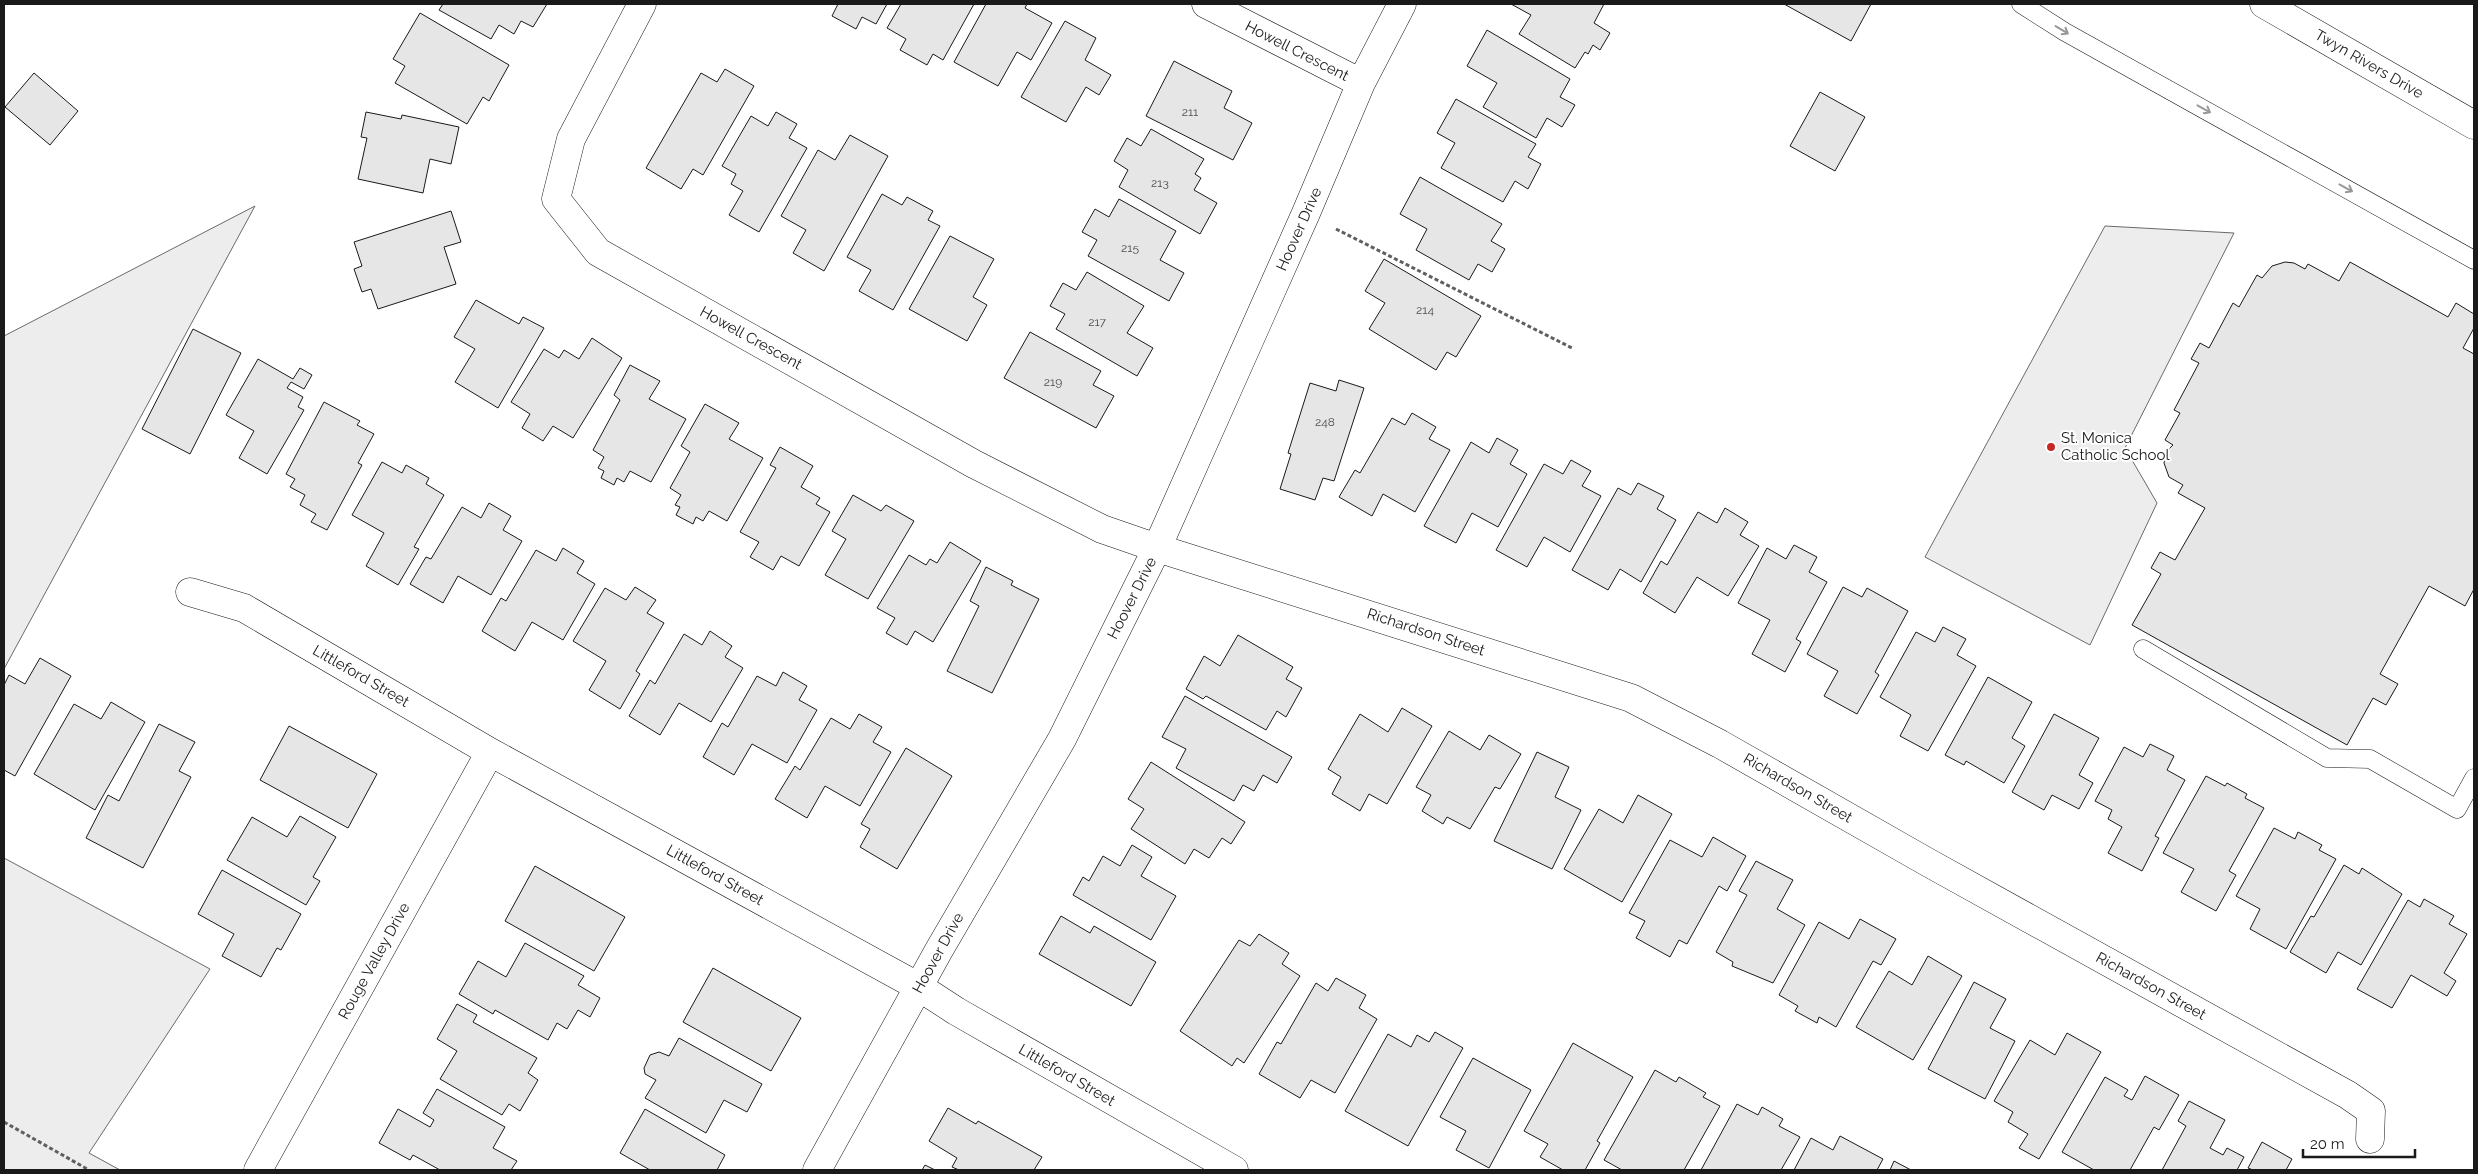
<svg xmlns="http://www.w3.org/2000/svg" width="2478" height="1174" viewBox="0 0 2478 1174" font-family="Raleway,sans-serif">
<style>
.green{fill:#ededed;stroke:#6a6a6a}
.building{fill:#e6e6e6;stroke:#1a1a1a}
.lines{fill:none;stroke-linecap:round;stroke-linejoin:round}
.service-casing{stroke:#1a1a1a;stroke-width:19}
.minor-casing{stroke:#1a1a1a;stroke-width:29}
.tertiary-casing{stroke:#1a1a1a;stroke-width:29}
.path{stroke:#5f5f5f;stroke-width:3;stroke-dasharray:4 2.5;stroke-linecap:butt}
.service{stroke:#fff;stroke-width:18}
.minor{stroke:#fff;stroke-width:28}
.tertiary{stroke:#fff;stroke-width:28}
.oneway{stroke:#989898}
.poi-dot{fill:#c62828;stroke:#fff;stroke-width:2}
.labels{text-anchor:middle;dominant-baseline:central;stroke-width:4;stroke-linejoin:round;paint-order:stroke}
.number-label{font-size:12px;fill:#4d4d4d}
.street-label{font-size:15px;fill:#1a1a1a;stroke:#fff}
.poi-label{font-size:15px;fill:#1a1a1a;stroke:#fff;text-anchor:start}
</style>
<rect width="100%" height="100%" fill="#fff"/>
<path class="green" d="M 255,206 L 4,669 L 4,336 Z
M 2105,226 L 2234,233 L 2125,448 L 2157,503 L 2090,645 L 1925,557 Z
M 4,858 L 210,969 L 89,1153 L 120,1170 L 4,1170 Z"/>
<path class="building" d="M 443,4 L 547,4 L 533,27 L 521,21 L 514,34 L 499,25 L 491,39 L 439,10 Z
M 838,4 L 887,4 L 876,24 L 862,17 L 856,29 L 832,16 Z
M 901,4 L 974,4 L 943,60 L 933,54 L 927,65 L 900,50 L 906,39 L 887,28 Z
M 986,4 L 1027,4 L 1025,8 L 1052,23 L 1031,60 L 1017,52 L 998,86 L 954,62 Z
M 1511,4 L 1604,4 L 1594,23 L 1610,33 L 1600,50 L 1593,45 L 1588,54 L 1585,52 L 1575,68 L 1519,34 L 1531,15 Z
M 1784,4 L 1871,4 L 1851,41 Z
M 420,13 L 509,65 L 489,101 L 483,97 L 467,124 L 395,83 L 405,66 L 393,59 Z
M 1065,21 L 1096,38 L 1085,60 L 1111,75 L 1099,95 L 1086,87 L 1066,122 L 1021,97 Z
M 1487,30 L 1570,79 L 1560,97 L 1575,105 L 1562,127 L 1547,118 L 1536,138 L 1483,107 L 1497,83 L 1467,66 Z
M 1174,61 L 1232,91 L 1224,108 L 1252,123 L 1233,160 L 1146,116 Z
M 725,69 L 754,86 L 703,175 L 693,169 L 681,189 L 646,168 L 701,73 L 717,82 Z
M 34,73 L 78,111 L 50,145 L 5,107 Z
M 1820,92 L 1865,117 L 1835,171 L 1790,146 Z
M 1456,99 L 1536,144 L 1528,157 L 1541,164 L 1528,189 L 1515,181 L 1503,202 L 1441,168 L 1455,143 L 1437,133 Z
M 366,112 L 401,119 L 402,115 L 459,127 L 451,164 L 430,159 L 423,193 L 358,179 L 367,138 L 361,137 Z
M 776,112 L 797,124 L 789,138 L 807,148 L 759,232 L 729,215 L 743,191 L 731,184 L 736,174 L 722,166 L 751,116 L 768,126 Z
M 1151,129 L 1204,159 L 1195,174 L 1201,178 L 1194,190 L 1217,203 L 1200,234 L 1119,187 L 1128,170 L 1114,161 L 1127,138 L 1141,146 Z
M 850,135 L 888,156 L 824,271 L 793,253 L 806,230 L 781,216 L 818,150 L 835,160 Z
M 1420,177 L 1502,224 L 1491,241 L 1505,249 L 1492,272 L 1478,264 L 1469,280 L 1416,250 L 1427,229 L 1400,214 Z
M 882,194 L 902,205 L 907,197 L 933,211 L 928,220 L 940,226 L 893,310 L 859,291 L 871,270 L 847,257 Z
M 1119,199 L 1176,231 L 1160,260 L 1184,273 L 1169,301 L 1088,256 L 1097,240 L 1082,232 L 1095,209 L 1109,217 Z
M 451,211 L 461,242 L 444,247 L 456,284 L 378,309 L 371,289 L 362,292 L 354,269 L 362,266 L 354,242 Z
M 950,236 L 994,259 L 973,297 L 987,305 L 967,341 L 909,309 Z
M 1384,259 L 1481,316 L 1456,357 L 1447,352 L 1436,370 L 1369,329 L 1385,303 L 1365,291 Z
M 2285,262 L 2294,263 L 2305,269 L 2308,264 L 2339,281 L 2350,262 L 2448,317 L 2456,303 L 2474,314 L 2474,328 L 2463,348 L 2474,354 L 2474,589 L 2465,606 L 2429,586 L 2380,674 L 2398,684 L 2386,705 L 2373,698 L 2347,745 L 2132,625 L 2161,574 L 2151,568 L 2160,552 L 2175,560 L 2205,508 L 2178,493 L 2183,485 L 2169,477 L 2164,463 L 2166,452 L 2173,445 L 2165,440 L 2180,413 L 2174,410 L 2199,363 L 2191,359 L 2200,343 L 2209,348 L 2233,303 L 2239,307 L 2257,275 L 2262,278 L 2272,266 Z
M 1087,272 L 1144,306 L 1127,333 L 1153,348 L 1137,376 L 1056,329 L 1065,314 L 1050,306 L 1063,283 L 1076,290 Z
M 476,300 L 519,324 L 523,317 L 544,328 L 498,408 L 455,382 L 475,349 L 454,337 Z
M 193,329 L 241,353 L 190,454 L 142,429 Z
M 1030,332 L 1101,371 L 1093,385 L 1114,396 L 1096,428 L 1004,378 Z
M 592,338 L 622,358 L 573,438 L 553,426 L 543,441 L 522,428 L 530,414 L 511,402 L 544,349 L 559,358 L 564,350 L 579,359 Z
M 258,359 L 293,379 L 300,368 L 312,375 L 304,389 L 291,382 L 287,388 L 303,397 L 298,407 L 304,410 L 267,474 L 239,458 L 254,431 L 226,415 Z
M 630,365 L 660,381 L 649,399 L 686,419 L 651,482 L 630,471 L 624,482 L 617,478 L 614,485 L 601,478 L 604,471 L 598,468 L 604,457 L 593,450 L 620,400 L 614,395 Z
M 1339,380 L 1364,388 L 1334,481 L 1323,478 L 1315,500 L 1280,489 L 1291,454 L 1288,453 L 1310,383 L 1336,391 Z
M 324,402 L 360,421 L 357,425 L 374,434 L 358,463 L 362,465 L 327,530 L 311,522 L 316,514 L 300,505 L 305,495 L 290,487 L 295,479 L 286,474 Z
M 705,404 L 739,423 L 729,439 L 763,458 L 727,521 L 709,511 L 703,521 L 696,517 L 693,524 L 676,515 L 680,507 L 675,505 L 681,495 L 670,488 L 690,452 L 681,446 Z
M 1412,413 L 1436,427 L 1429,439 L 1450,450 L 1415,512 L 1383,494 L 1372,516 L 1339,497 L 1355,470 L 1360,473 L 1392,418 L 1405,425 Z
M 1497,438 L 1518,450 L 1510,464 L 1527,474 L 1498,527 L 1472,513 L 1456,543 L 1424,526 L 1471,442 L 1489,453 Z
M 780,447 L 813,466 L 801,487 L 820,498 L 816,504 L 830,512 L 799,566 L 781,556 L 773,570 L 750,557 L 759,542 L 740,532 L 776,468 L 770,465 Z
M 1571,460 L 1591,471 L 1582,486 L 1601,496 L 1570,552 L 1544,537 L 1527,567 L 1496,550 L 1544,464 L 1563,474 Z
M 382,462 L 402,473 L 406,465 L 429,478 L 426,484 L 444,495 L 414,547 L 419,549 L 398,585 L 366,566 L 384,533 L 352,515 Z
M 1638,483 L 1664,496 L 1657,509 L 1676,520 L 1641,582 L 1620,569 L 1608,590 L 1572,570 L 1618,488 L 1631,495 Z
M 853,495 L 881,511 L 886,505 L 914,521 L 868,599 L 825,575 L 846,539 L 832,531 Z
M 489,503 L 511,516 L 503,530 L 522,541 L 491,595 L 458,576 L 443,603 L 410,584 L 426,557 L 431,559 L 462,507 L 481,518 Z
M 1725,508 L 1748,522 L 1740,535 L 1759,546 L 1728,596 L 1697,577 L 1675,613 L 1643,593 L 1661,561 L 1667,565 L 1698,512 L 1717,523 Z
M 950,542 L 981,561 L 933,642 L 915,631 L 907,645 L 886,633 L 895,618 L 877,608 L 909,555 L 926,565 L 930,559 L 937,563 Z
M 1794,545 L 1817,557 L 1809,572 L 1827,582 L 1796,639 L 1801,642 L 1785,672 L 1752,654 L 1770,620 L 1738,603 L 1767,548 L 1786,559 Z
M 563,548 L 584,561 L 577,573 L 595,584 L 563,640 L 532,622 L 515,651 L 482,631 L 501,598 L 506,601 L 536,550 L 556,561 Z
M 986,567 L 1013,581 L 1011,585 L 1039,599 L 992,693 L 947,671 L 979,606 L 970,601 Z
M 635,587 L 656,600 L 647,613 L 664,623 L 636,671 L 640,674 L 620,709 L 589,690 L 606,661 L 573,641 L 605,588 L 626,600 Z
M 1843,587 L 1862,597 L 1867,588 L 1908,611 L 1875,672 L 1879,675 L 1857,714 L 1824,696 L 1838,671 L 1807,654 Z
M 1943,627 L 1966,639 L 1957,655 L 1976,666 L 1928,751 L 1900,736 L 1911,715 L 1880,697 L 1916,632 L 1935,642 Z
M 710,631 L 732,646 L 725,657 L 743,668 L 711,722 L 679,703 L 660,735 L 629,716 L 650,680 L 655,684 L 684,634 L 702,645 Z
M 1238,635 L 1293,667 L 1286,679 L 1302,688 L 1286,717 L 1277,711 L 1266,730 L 1206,696 L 1203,699 L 1186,689 L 1204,656 L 1220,666 Z
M 40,658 L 71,676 L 15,776 L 4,770 L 4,685 L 9,675 L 25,684 Z
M 783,672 L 807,686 L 799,700 L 817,710 L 787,763 L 752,744 L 734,775 L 703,757 L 722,723 L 728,727 L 757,676 L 776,686 Z
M 1988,677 L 2032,702 L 2012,738 L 2025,746 L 2004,783 L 1966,761 L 1964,765 L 1945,755 Z
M 1185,696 L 1292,757 L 1277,783 L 1263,775 L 1254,791 L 1243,785 L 1234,801 L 1176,768 L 1186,749 L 1162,737 Z
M 111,702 L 145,722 L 95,810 L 34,774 L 74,704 L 101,719 Z
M 1402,708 L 1432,726 L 1387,804 L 1369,794 L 1360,811 L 1332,794 L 1341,777 L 1328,769 L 1360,714 L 1388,732 Z
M 859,714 L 882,727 L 873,742 L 891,752 L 860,806 L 825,786 L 807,818 L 775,799 L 795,766 L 800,770 L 831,718 L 850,729 Z
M 2054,714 L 2099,738 L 2079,775 L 2093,783 L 2079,809 L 2052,795 L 2044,810 L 2012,792 Z
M 159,724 L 195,742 L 179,771 L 191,777 L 143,868 L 86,838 L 108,795 L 119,801 Z
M 289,726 L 377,774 L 348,828 L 260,780 Z
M 1449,731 L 1480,750 L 1489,735 L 1521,754 L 1500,789 L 1495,787 L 1470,829 L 1447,817 L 1443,824 L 1422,811 L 1431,795 L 1416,787 Z
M 2150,744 L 2174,756 L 2167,770 L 2185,780 L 2155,836 L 2159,838 L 2142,871 L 2108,853 L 2122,827 L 2108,819 L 2112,810 L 2095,801 L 2124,747 L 2143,757 Z
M 906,748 L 952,776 L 897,869 L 860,847 L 870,829 L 861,824 Z
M 1537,752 L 1569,767 L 1555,797 L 1581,810 L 1552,869 L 1494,841 Z
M 1151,762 L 1245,822 L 1231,844 L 1222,838 L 1209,858 L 1194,849 L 1185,864 L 1131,829 L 1144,809 L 1128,799 Z
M 2206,776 L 2225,786 L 2227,783 L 2247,794 L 2245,798 L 2264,808 L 2229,871 L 2236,875 L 2216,911 L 2181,892 L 2194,869 L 2163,853 Z
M 1638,795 L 1672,814 L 1622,902 L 1564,869 L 1599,809 L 1623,823 Z
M 300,816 L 336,837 L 313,877 L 320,881 L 306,905 L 227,860 L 252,817 L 287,837 Z
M 2274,828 L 2295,839 L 2298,832 L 2322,845 L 2319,850 L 2336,859 L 2286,949 L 2250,929 L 2260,909 L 2236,896 Z
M 1713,837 L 1746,856 L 1727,891 L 1719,886 L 1687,944 L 1679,940 L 1670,957 L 1636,938 L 1645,921 L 1629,913 L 1670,840 L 1702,857 Z
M 1132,845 L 1152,857 L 1141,876 L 1176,896 L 1151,940 L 1073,895 L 1083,877 L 1089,881 L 1103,856 L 1120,866 Z
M 1756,861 L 1793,880 L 1777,909 L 1805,925 L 1773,983 L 1732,966 L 1733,962 L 1716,952 L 1747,895 L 1739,891 Z
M 2344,865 L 2359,874 L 2362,868 L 2402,894 L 2361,965 L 2338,952 L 2326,973 L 2290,952 L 2311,916 L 2314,917 Z
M 535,866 L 625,917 L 594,971 L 505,921 Z
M 222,870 L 301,914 L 281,950 L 277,948 L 261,977 L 222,956 L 234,934 L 198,914 Z
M 2424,899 L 2454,916 L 2449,924 L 2467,934 L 2444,973 L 2456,981 L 2447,996 L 2411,975 L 2392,1008 L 2357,989 L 2408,900 L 2420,907 Z
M 1061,916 L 1090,933 L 1094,926 L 1156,962 L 1131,1006 L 1039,954 Z
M 1860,919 L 1896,939 L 1881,965 L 1873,961 L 1836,1027 L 1819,1017 L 1817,1023 L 1795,1011 L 1798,1006 L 1779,995 L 1819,922 L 1849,939 Z
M 1259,934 L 1289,953 L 1282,964 L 1300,976 L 1244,1063 L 1237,1058 L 1232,1066 L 1180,1031 L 1239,940 L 1250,946 Z
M 525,943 L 584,976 L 578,985 L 600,998 L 590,1017 L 578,1010 L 567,1029 L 557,1023 L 548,1040 L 495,1010 L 493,1014 L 459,994 L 478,961 L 506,977 Z
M 1928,956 L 1962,976 L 1913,1060 L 1856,1027 L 1889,971 L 1912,985 Z
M 713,968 L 801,1018 L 771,1071 L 683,1022 Z
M 1336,978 L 1366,995 L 1359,1008 L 1377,1019 L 1335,1093 L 1311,1080 L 1300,1098 L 1259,1074 L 1277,1042 L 1281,1044 L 1316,983 L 1328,991 Z
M 1974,982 L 2006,999 L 1990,1028 L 2015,1041 L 1985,1099 L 1928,1069 Z
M 457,1004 L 477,1015 L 473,1022 L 537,1058 L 528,1073 L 538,1080 L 520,1111 L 509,1104 L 502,1115 L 440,1079 L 457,1051 L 437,1039 Z
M 1435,1032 L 1463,1048 L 1408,1146 L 1345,1111 L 1388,1034 L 1411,1047 L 1417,1035 L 1429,1042 Z
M 2067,1033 L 2101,1052 L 2039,1159 L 2019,1148 L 2028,1134 L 2008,1122 L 2013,1112 L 1994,1101 L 2030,1040 L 2055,1055 Z
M 679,1038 L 762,1084 L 747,1112 L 724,1100 L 706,1133 L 645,1098 L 656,1080 L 645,1074 L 644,1068 L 650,1055 L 659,1052 L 669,1056 Z
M 1573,1043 L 1633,1077 L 1597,1141 L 1600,1143 L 1585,1170 L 1563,1170 L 1540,1157 L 1548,1144 L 1524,1131 Z
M 1473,1058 L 1531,1090 L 1489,1168 L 1456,1150 L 1466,1131 L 1440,1117 Z
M 1655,1070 L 1676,1082 L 1679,1077 L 1706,1093 L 1703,1097 L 1720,1106 L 1684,1170 L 1622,1170 L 1604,1160 Z
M 2145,1076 L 2179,1095 L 2159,1130 L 2154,1127 L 2130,1170 L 2094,1170 L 2062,1152 L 2105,1077 L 2128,1090 L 2124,1096 L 2132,1100 Z
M 437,1089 L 505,1127 L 493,1148 L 517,1161 L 511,1170 L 440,1170 L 413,1155 L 410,1160 L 379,1143 L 398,1109 L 430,1127 L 434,1120 L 423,1113 Z
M 2189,1101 L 2225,1120 L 2210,1148 L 2223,1155 L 2227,1148 L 2244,1157 L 2237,1170 L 2162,1170 L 2186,1126 L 2178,1121 Z
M 1737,1104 L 1758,1115 L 1762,1107 L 1783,1119 L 1779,1126 L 1800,1137 L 1781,1170 L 1701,1170 Z
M 948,1108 L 976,1124 L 978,1121 L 1042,1157 L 1034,1170 L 959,1170 L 952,1167 L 957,1158 L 929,1141 Z
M 645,1109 L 725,1155 L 717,1170 L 650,1170 L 620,1153 Z
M 1840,1136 L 1883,1159 L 1877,1170 L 1794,1170 L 1811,1138 L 1833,1150 Z
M 2262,1142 L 2292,1159 L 2286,1170 L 2253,1170 L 2248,1168 Z
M 1894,1161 L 1911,1170 L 1890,1170 Z
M 925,1165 L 935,1170 L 922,1170 Z"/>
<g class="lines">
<g class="service-casing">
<path id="service" d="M 2021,4 L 2065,32 L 2474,260
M 2143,649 L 2327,758 L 2370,759 L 2457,809 L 2474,778"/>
</g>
<g class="minor-casing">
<path id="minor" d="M 642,4 L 571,139 L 556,199 L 598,252 L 974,464 L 1102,529 L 1157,548 L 1631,698 L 1720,744 L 1929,863 L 2348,1095 L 2371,1111 L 2370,1139
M 1206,4 L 1361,83
M 190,592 L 244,608 L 490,752 L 919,987 L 956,1011 L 1234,1170
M 258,1170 L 490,752
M 817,1170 L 939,950 L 1062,739 L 1157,548 L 1306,213 L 1361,83 L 1402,4"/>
</g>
<g class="tertiary-casing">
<path id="tertiary" d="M 2264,4 L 2474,125"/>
</g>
<path class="path" d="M 1336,229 L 1572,348
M 4,1122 L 89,1170"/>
<use href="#service" class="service"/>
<use href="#minor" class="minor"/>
<use href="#tertiary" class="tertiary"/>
</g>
<defs><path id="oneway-shaft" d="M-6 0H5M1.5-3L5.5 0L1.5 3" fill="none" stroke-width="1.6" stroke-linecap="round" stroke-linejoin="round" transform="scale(1.25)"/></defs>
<g class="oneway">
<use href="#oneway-shaft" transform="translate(2062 30) rotate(31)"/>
<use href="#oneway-shaft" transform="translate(2204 109) rotate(29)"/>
<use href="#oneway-shaft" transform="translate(2346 188) rotate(29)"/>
</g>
<circle class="poi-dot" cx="2051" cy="447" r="5"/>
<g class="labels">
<g class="number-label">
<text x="1190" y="112">211</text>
<text x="1160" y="183">213</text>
<text x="1130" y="248">215</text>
<text x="1425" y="310">214</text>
<text x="1097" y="322">217</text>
<text x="1053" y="382">219</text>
<text x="1325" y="422">248</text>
</g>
<g class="street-label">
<text transform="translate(1297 51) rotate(27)">Howell Crescent</text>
<text transform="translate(2369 64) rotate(30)">Twyn Rivers Drive</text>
<text transform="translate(1299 229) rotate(-66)">Hoover Drive</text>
<text transform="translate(751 338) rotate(29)">Howell Crescent</text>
<text transform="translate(1132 598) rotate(-63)">Hoover Drive</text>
<text transform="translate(1426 632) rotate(18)">Richardson Street</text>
<text transform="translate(361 676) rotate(30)">Littleford Street</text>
<text transform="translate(1798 788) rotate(30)">Richardson Street</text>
<text transform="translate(715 875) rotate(29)">Littleford Street</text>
<text transform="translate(938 953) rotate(-61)">Hoover Drive</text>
<text transform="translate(374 961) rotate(-61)">Rouge Valley Drive</text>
<text transform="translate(2151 986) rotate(29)">Richardson Street</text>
<text transform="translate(1067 1075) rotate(30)">Littleford Street</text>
</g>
<g class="poi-label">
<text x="2061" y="438">St. Monica<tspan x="2061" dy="17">Catholic School</tspan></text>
</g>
</g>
<rect width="2478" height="1174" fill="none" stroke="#1a1a1a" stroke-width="10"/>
<path d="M2303 1149v8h112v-8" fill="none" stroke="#1a1a1a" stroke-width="2.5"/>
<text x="2310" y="1149" font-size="15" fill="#1a1a1a" stroke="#ffffff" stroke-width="4" paint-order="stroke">20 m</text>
</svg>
